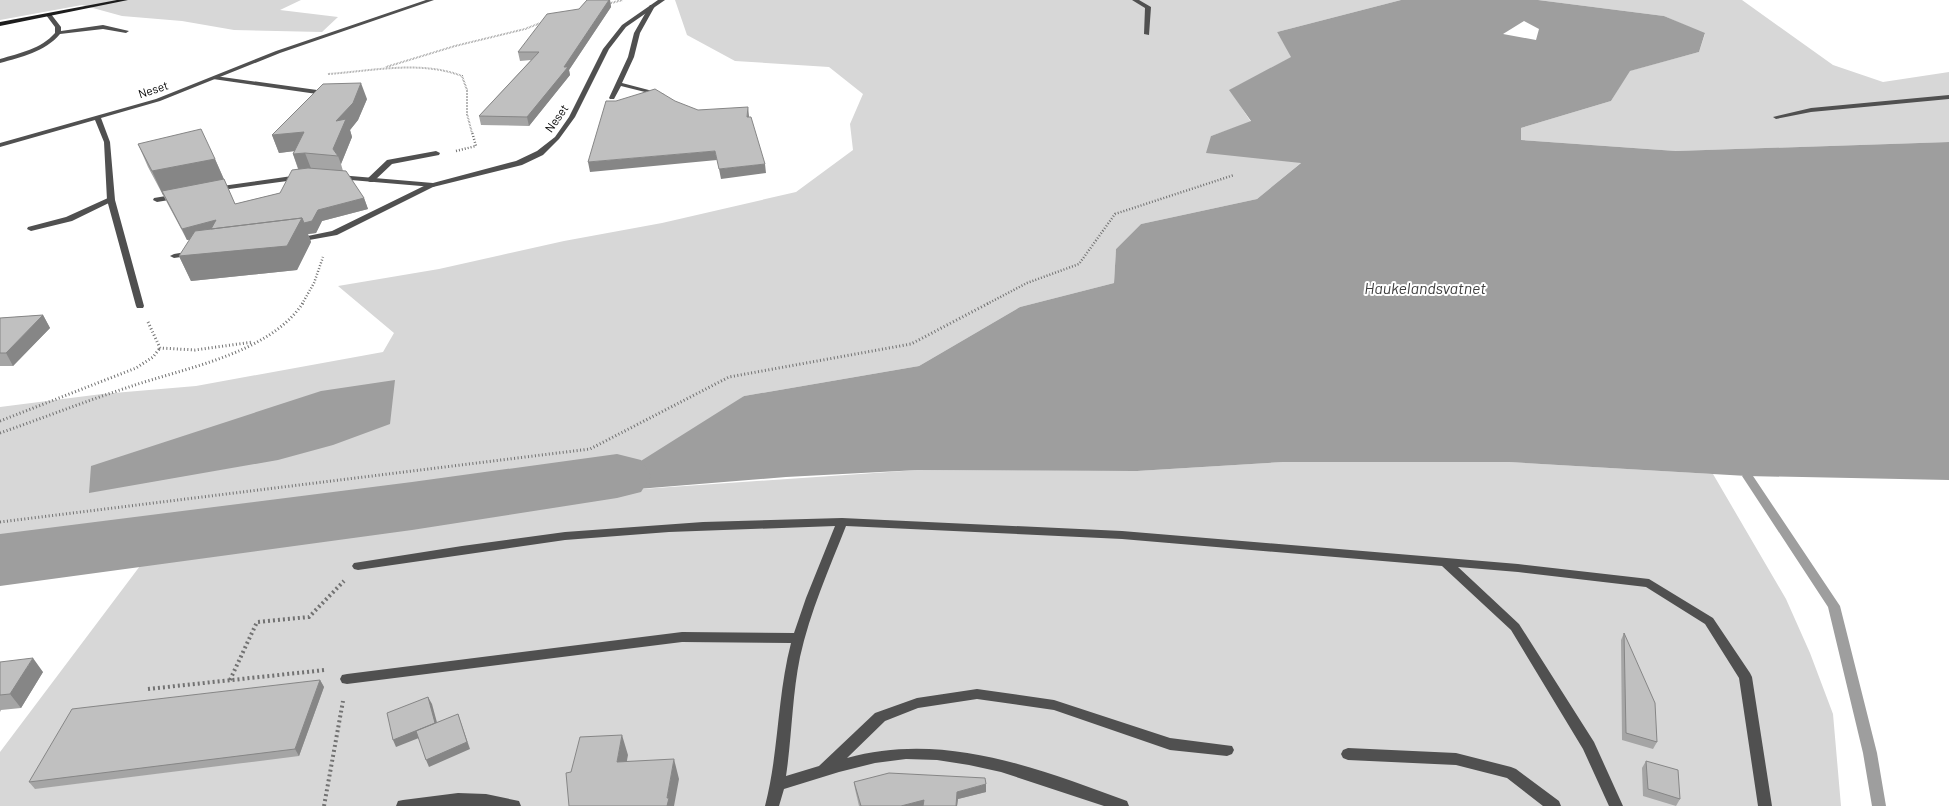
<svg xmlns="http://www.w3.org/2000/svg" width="1949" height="806" viewBox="0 0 1949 806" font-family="Barlow,sans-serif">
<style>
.green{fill:#d7d7d7}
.water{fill:#9e9e9e;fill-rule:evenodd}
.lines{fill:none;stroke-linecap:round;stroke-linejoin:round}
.stream{fill:#9e9e9e;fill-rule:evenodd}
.river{fill:#9e9e9e;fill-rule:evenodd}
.path-far3{stroke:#727272;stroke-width:2;stroke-dasharray:0.5 1;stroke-linecap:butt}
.path-far2{stroke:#727272;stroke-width:2.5;stroke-dasharray:1 2;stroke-linecap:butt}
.path-far1{stroke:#727272;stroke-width:3;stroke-dasharray:1 2.5;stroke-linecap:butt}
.path{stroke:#727272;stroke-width:4;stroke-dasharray:2 3;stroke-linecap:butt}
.lane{fill:#505050;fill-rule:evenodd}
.street{fill:#505050;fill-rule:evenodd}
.secondary{fill:#1d1d1d;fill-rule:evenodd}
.wall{fill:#a5a5a5}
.shaded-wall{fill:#868686}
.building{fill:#c0c0c0;stroke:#868686}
.labels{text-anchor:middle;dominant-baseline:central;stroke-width:4;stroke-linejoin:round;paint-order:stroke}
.far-street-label{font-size:12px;fill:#000;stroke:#fff}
.water-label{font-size:16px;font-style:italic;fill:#3f3f3f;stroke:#fff}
</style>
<rect width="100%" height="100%" fill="#fff"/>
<path class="green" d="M 0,0 L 301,0 L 280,10 L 338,17 L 322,32 L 234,30 L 182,21 L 122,16 L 82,5 L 0,20 Z
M 675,0 L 1401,0 L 1277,32 L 1292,57 L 1230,90 L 1251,122 L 1211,136 L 1302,162 L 1257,199 L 1141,224 L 1116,249 L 1114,283 L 1020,307 L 919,366 L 744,396 L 613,491 L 918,470 L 1137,471 L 1283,462 L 1509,462 L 1713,474 L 1786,599 L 1810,653 L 1833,714 L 1841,806 L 0,806 L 0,752 L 149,554 L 610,492 L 564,488 L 132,525 L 0,546 L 0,407 L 102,394 L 196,386 L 383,352 L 394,333 L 338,286 L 439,269 L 564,241 L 662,223 L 796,192 L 853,150 L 850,124 L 863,94 L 829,67 L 735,61 L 687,35 Z
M 1538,0 L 1742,0 L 1833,65 L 1883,82 L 1949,72 L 1949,142 L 1676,151 L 1521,140 L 1521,128 L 1611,101 L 1629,71 L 1699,52 L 1705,34 L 1664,16 Z"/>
<path class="water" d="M 1401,0 L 1538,0 L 1664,16 L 1705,33 L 1699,52 L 1630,71 L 1611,101 L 1521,128 L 1521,140 L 1676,151 L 1949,142 L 1949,480 L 1747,476 L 1509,462 L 1283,462 L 1137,471 L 918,470 L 786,477 L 613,491 L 617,476 L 744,396 L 919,366 L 1020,307 L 1114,283 L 1116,249 L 1141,224 L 1257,199 L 1301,163 L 1206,153 L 1211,136 L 1251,121 L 1229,90 L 1291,57 L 1277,32 ZM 1524,21 L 1539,29 L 1536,40 L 1503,34 Z
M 395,380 L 390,424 L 333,445 L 278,460 L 89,493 L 91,466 L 321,391 Z"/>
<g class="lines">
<path class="stream" d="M 1747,472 L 1751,473 L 1840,606 L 1877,753 L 1886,806 L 1872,806 L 1863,753 L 1828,607 L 1742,476 Z"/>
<path class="river" d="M 617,454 L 641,460 L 651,476 L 641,492 L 617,498 L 412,530 L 0,586 L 0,534 L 412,482 Z"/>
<path class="path-far3" d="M 607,4 L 623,0
M 386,67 L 455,46 L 525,29 L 543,22
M 328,74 C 372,71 420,60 462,76 L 467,90 L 467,114 L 472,133"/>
<path class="path-far2" d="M 456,151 L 476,146 L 472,132
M 302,304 L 314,283 L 323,257
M 987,304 L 1027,283 L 1079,264 L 1115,214 L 1234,175"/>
<path class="path-far1" d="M 148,322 L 160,348 L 195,350 L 253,342
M 0,421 L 136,368 L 153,357 L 160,348
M 0,433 C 43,418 86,401 129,387 C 184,368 269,354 303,303
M 0,522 L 590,449 L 729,377 L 911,344 L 989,303"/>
<path class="path" d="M 230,680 L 257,622 L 309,617 L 344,581
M 148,689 L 325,670
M 324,806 L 343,701"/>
<path class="lane" d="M 1132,0 L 1139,0 L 1151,7 L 1149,35 L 1144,34 L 1145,8 Z
M 650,5 L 655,6 L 640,33 L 634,57 L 622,83 L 664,94 L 661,96 L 621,86 L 614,99 L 610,99 L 609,98 L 628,57 L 634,33 Z
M 215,76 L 317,90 L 320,92 L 317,94 L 213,79 L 213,77 Z
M 1949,95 L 1949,99 L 1811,112 L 1776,119 L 1773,117 L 1811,108 Z
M 436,151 L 440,153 L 439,155 L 392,164 L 373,182 L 370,182 L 366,180 L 387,160 Z
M 430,183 L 433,183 L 437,185 L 337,235 L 298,242 L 294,240 L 298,238 L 332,231 Z
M 108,198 L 111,198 L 115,200 L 72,221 L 31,231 L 27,229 L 28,227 L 66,217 Z
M 192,251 L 196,253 L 195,255 L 174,258 L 170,256 L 174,254 Z
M 842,518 L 1122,531 L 1518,564 L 1649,579 L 1713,618 L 1750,673 L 1752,677 L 1772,806 L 1758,806 L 1739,678 L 1705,624 L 1646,587 L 1518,572 L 1458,567 L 1519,624 L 1594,742 L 1623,806 L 1609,806 L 1583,749 L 1511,630 L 1442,566 L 1122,539 L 846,526 C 829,569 810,612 800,657 C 792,696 792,736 786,776 L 819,766 L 875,713 L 917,698 L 977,689 L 1054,700 L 1170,738 L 1232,746 L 1234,750 L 1232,754 L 1227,756 L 1170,750 L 1054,710 L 977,699 L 918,708 L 885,721 L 847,758 C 943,731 1037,768 1127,801 L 1129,806 L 1104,806 L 1001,772 L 969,765 L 937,760 L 906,759 L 875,763 L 839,772 L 784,789 L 779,806 L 765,806 C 779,752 777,697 791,643 L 682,642 L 347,684 L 342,683 L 340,679 L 342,675 L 347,674 L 682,632 L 794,633 L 806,598 L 835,526 L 669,532 L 565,540 L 358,570 L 354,569 L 352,566 L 354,563 L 462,546 L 565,532 L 703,522 Z
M 1348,748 L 1456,753 L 1511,767 L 1516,769 L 1559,801 L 1561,806 L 1543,806 L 1507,778 L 1456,765 L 1348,760 L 1343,758 L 1341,754 L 1343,750 Z
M 458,793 L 486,794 L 519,801 L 521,806 L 396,806 L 398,801 L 403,800 Z"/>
<path class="street" d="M 426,0 L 434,0 L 280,53 L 160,101 L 101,118 L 110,142 L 115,200 L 144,306 L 143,308 L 137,308 L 136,306 L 107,200 L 104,142 L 95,120 L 0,147 L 0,143 L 156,99 L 276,51 Z
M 658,0 L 665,0 L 626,27 L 609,49 L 575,117 L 559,139 L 543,155 L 522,165 L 433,187 L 339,179 L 335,177 L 339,175 L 433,183 L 516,161 L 537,151 L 555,137 L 569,117 L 603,49 L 622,25 Z
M 47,14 L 51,14 L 61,27 L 61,31 L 103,25 L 129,31 L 126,33 L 103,29 L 60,34 C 45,52 21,57 0,63 L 0,59 C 20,53 41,49 55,33 L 55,27 L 46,15 Z
M 299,175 L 302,175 L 302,179 L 215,191 L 211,189 L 215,187 Z
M 178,194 L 181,194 L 181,198 L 157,202 L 153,200 L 154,198 Z"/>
<path class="secondary" d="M 117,0 L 128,0 L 0,26 L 0,22 Z"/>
</g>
<path class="wall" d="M 587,0 L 610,0 L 611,7 L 569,70 L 570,75 L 529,126 L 481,125 L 479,116 L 531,60 L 520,61 L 518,52 L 579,9 Z
M 367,99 L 358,120 L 350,130 L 352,137 L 341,164 L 343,171 L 364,198 L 368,209 L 322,221 L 316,233 L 308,234 L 311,242 L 297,270 L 191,281 L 179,256 L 190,240 L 187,240 L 148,167 L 138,144 L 215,159 L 235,204 L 280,193 L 298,169 L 293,154 L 294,151 L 279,153 L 272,135 Z
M 43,315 L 50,328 L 13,366 L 0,366 L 0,318 Z
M 1624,633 L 1657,742 L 1653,749 L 1622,740 L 1621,640 Z
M 0,662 L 43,672 L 21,708 L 1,710 L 0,712 Z
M 320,680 L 324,687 L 299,756 L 35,789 L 29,782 Z
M 1646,761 L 1680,799 L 1676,806 L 1643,796 L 1642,768 Z
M 854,782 L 986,792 L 958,799 L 957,806 L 859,806 L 855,789 Z"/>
<path class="shaded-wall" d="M 609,0 L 610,0 L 611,7 L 569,70 L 570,75 L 529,126 L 527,117 L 564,67 Z
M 361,83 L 367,99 L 358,120 L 350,130 L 352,137 L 341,164 L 338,156 L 333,149 L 336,121 Z
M 748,107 L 749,116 L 748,126 L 747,117 Z
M 304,132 L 311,149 L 279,153 L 272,135 Z
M 715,151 L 717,160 L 590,172 L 588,162 Z
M 305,153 L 312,171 L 300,173 L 293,154 Z
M 215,159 L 225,182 L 163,195 L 152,171 Z
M 765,164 L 766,173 L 721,179 L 719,169 Z
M 364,198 L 368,209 L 322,221 L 316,233 L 308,234 L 311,242 L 297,270 L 191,281 L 179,256 L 302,218 L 318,210 Z
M 216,220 L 221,232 L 187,240 L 182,229 Z
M 43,315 L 50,328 L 13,366 L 6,353 Z
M 33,658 L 43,672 L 21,708 L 10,694 Z
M 320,680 L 324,687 L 299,756 L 295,749 Z
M 428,697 L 432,704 L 439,730 L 396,747 L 393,740 Z
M 458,714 L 470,749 L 429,767 L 426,760 Z
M 622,735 L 628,755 L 623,782 L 617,762 Z
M 674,759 L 679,779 L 674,806 L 667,806 L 667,798 Z
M 986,784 L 986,792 L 958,799 L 957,806 L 956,806 L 957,792 Z
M 924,800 L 924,806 L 901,806 Z"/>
<path class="building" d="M 587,0 L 609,0 L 564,67 L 568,67 L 527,117 L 479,116 L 539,52 L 518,52 L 547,14 L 579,9 Z
M 361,83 L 353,103 L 336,121 L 346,119 L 333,149 L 338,156 L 305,153 L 293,154 L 304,132 L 272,135 L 323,84 Z
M 655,89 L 675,101 L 698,110 L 748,107 L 747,117 L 751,117 L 765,164 L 719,169 L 715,151 L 588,162 L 606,101 L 616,101 Z
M 201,129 L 215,159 L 152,171 L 138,144 Z
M 308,168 L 346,171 L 364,198 L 318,210 L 312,221 L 304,223 L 302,218 L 211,229 L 216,220 L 182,229 L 162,191 L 224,179 L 235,204 L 280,193 L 292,170 Z
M 302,218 L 287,246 L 179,256 L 195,231 Z
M 43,315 L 6,353 L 0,353 L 0,318 Z
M 1624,633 L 1655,703 L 1657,742 L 1626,733 Z
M 33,658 L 10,694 L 0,695 L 0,662 Z
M 320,680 L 295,749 L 29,782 L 72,709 Z
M 428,697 L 435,723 L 393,740 L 387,713 Z
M 458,714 L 467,742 L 426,760 L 416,731 Z
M 622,735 L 617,762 L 674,759 L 667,798 L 669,798 L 667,806 L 569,806 L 566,773 L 571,772 L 580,737 Z
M 1646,761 L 1678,770 L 1680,799 L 1648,789 Z
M 889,773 L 985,778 L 986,784 L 957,792 L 956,806 L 923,806 L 924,800 L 901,806 L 861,806 L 854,782 Z"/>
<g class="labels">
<g class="far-street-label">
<text transform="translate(153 89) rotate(-18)">Neset</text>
<text transform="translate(556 118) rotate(-55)">Neset</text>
</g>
<g class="water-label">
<text x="1425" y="287">Haukelandsvatnet</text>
</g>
</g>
</svg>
